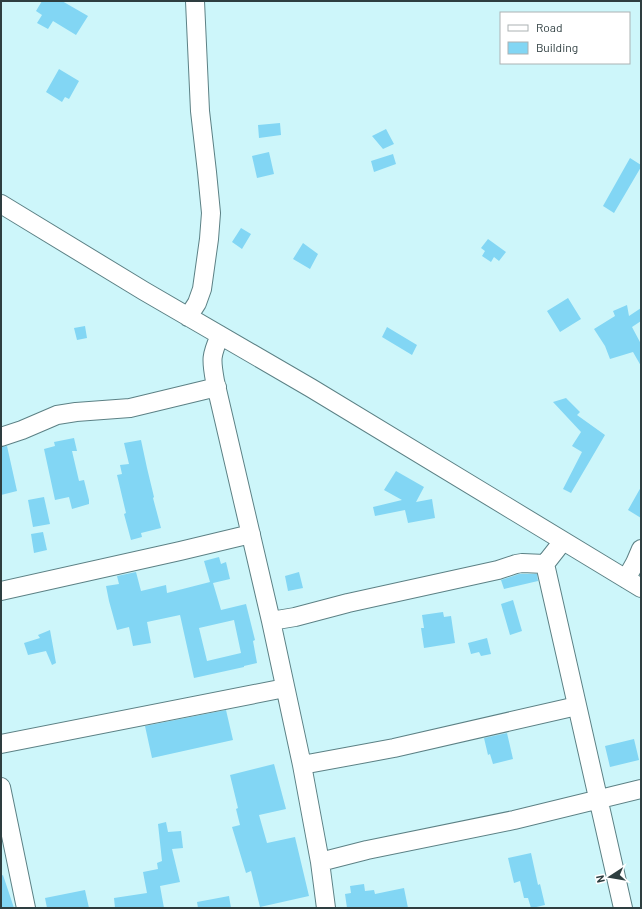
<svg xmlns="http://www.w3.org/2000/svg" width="642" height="909" viewBox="0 0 642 909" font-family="Barlow,sans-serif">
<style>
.building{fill:#82d6f4;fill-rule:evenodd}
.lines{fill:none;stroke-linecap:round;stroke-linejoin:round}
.minor-casing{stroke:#5c8185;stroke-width:20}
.minor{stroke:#fff;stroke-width:18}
</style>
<rect width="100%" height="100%" fill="#cdf6fa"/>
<path class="building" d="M 42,1 L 62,1 L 88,16 L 76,35 L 53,21 L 48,29 L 37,23 L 42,15 L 36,11 Z
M 59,69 L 79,81 L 69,99 L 65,97 L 62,102 L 46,92 Z
M 280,123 L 281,135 L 259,138 L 258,125 Z
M 386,129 L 394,144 L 383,149 L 372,136 Z
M 269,152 L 274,174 L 257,178 L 252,156 Z
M 393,154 L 396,164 L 374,172 L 371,161 Z
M 630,158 L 641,165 L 641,167 L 614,213 L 603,206 Z
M 241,228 L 251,234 L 242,249 L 232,242 Z
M 488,239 L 506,252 L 499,261 L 494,257 L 491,262 L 482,256 L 485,251 L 481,248 Z
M 303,243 L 318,254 L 310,269 L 293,259 Z
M 568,298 L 581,319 L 560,332 L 547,311 Z
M 627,305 L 629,316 L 641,308 L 641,321 L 632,327 L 641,344 L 641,366 L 633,352 L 610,359 L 605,346 L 594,329 L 615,316 L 613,311 Z
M 85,326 L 87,338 L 77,340 L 74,328 Z
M 387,327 L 417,345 L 412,355 L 382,337 Z
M 566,398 L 580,412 L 577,415 L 605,435 L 571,493 L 563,489 L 582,452 L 572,446 L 581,432 L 553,402 Z
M 74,438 L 77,451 L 72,451 L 79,481 L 84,480 L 89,500 L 89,504 L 72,509 L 69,497 L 55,500 L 44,449 L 55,446 L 54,442 Z
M 141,440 L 147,468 L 154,497 L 153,498 L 161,528 L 141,533 L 142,537 L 131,540 L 124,514 L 126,513 L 117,475 L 122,474 L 120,465 L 129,464 L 124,443 Z
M 7,446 L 17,491 L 1,495 L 1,447 Z
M 396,471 L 424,487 L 416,502 L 432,499 L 435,518 L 408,523 L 405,510 L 375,516 L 373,507 L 402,500 L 384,490 Z
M 641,487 L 641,518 L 628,510 Z
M 44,497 L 50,524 L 33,527 L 28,500 Z
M 43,532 L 47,550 L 34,553 L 31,534 Z
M 219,557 L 221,564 L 226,562 L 230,579 L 213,583 L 221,610 L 246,604 L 255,640 L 253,641 L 257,663 L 244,666 L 244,667 L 194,678 L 180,615 L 147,622 L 151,643 L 133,646 L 129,627 L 117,630 L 109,601 L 106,586 L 119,584 L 117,576 L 136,572 L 141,591 L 166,585 L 167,593 L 210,582 L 204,561 ZM 234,620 L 241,653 L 207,661 L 199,628 Z
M 299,572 L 303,588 L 288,591 L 285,576 Z
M 519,574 L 537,574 L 538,581 L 504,589 L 501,580 Z
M 513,600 L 522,631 L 510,635 L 501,604 Z
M 443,612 L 444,617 L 451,616 L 455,643 L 424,648 L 421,628 L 424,628 L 422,615 Z
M 50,630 L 56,663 L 52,665 L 46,651 L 28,655 L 24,643 L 40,638 L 38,635 Z
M 487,638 L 491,654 L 481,656 L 479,652 L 471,654 L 468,643 Z
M 226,710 L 233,740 L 152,758 L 145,726 Z
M 507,733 L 513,759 L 493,764 L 490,754 L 488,755 L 484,738 Z
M 634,739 L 639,760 L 610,767 L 605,746 Z
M 274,764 L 286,809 L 259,815 L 267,843 L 295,837 L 309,896 L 260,907 L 251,871 L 246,873 L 232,827 L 240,825 L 236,809 L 238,808 L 230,775 Z
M 166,822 L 168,832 L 181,831 L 183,848 L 172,849 L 180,882 L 160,886 L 164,908 L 115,908 L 114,898 L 147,893 L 143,872 L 158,869 L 157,863 L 162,861 L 158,824 Z
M 531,853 L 538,885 L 540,884 L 545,905 L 532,908 L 531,908 L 528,898 L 524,898 L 520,881 L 514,883 L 508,858 Z
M 3,875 L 14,908 L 1,908 L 1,876 Z
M 364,884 L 365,891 L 374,890 L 375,894 L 404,888 L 408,908 L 347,908 L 345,894 L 351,893 L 350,886 Z
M 85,890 L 89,908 L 47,908 L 45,898 Z
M 229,896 L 231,908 L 198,908 L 197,902 Z"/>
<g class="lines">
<g class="minor-casing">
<path id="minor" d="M 1,204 L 144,291 L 311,388 L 641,588
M 188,317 L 197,303 L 202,289 L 209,239 L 211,213 L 207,172 L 200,111 L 195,1
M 220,335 C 211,356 211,359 215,381 L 271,621 L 302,765 L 320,862 L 326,908
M 1,437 L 22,430 L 57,415 L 76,412 L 130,408 L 217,387
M 545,564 L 623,908
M 626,579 L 635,563 L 641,549
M 1,591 L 180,551 L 251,534
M 271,621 L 295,617 L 348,603 L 498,570 L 516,564 L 522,563 L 545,564 L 563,541
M 1,744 L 285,688
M 302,765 L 394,748 L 577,706
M 1,787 L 26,908
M 320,862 L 367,850 L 514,820 L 641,789"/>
</g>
<use href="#minor" class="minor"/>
</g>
<rect width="642" height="909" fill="none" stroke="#2e3e40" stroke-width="4"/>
<rect x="500" y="12" width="130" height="52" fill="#ffffff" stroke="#abb2b3"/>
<rect x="508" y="25" width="20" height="6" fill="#ffffff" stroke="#abb2b3"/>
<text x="536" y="32" font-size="12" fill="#2e3e40">Road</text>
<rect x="508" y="42" width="20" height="12" fill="#82d6f4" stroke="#abb2b3"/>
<text x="536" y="52" font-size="12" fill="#2e3e40">Building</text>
<g transform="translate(610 877) rotate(258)" stroke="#ffffff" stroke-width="3" paint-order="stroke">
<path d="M0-3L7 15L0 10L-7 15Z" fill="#2e3e40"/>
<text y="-6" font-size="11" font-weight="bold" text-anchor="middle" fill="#2e3e40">N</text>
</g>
</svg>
